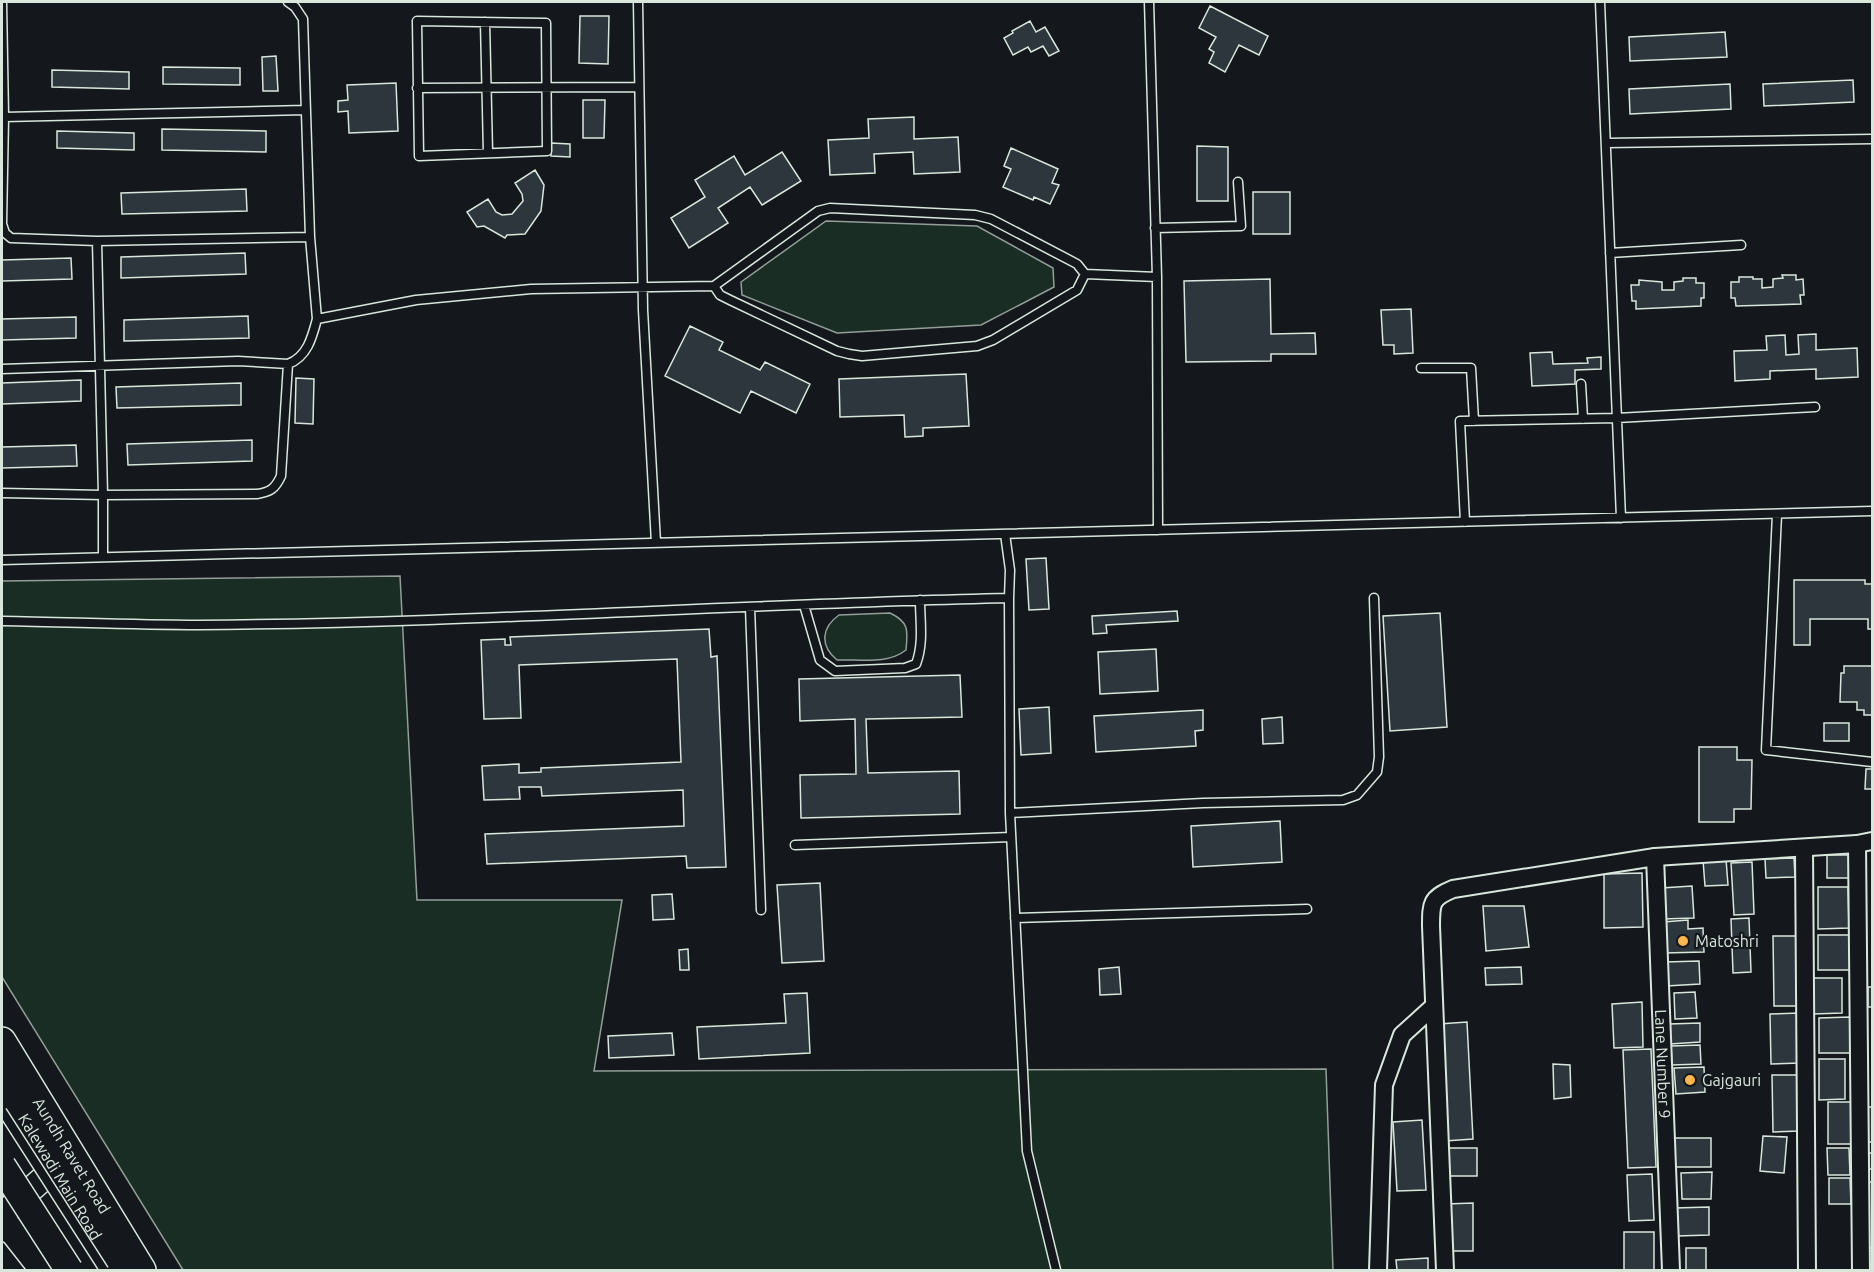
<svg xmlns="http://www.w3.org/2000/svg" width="1874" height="1272" viewBox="0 0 1874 1272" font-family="Ubuntu,sans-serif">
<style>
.green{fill:#1a2d24;stroke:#939e99;stroke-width:1.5}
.building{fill:#2c363c;stroke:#d8e6dc;stroke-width:1.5}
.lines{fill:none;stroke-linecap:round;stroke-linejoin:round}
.service-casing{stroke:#d8e6dc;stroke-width:11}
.minor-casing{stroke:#d8e6dc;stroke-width:20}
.secondary-casing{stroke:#d8e6dc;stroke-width:27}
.primary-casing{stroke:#d8e6dc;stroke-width:30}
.service{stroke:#14181c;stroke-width:8}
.minor{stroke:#14181c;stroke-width:16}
.secondary{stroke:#14181c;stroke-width:24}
.primary{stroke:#14181c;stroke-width:27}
.service-bridge-casing{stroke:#d8e6dc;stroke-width:11;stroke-linecap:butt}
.primary-bridge-casing{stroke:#d8e6dc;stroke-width:30;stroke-linecap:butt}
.service-bridge{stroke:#14181c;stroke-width:8}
.primary-bridge{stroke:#14181c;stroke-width:27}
.poi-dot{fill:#ffb74d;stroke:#14181c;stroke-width:2}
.labels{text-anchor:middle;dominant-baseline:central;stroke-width:4.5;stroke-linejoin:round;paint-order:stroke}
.poi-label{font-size:16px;fill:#d8e6dc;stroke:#14181c;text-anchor:start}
.street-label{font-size:16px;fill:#d8e6dc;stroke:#14181c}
</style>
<rect width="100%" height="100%" fill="#14181c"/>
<path class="green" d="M 826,221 L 977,226 L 1053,268 L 1054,287 L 981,325 L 837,333 L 742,295 L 741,282 Z
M 400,576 L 417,900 L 622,900 L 594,1071 L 1326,1069 L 1333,1270 L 183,1270 L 2,977 L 2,581 Z
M 890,613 C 909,622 908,630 906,650 C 887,665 860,659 837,660 C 819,645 822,627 839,615 Z"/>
<path class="building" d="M 1210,6 L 1268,36 L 1259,55 L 1239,45 L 1225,72 L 1209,63 L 1214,52 L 1209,49 L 1216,37 L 1199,28 Z
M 580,16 L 609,16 L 608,64 L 579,63 Z
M 1030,21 L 1036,32 L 1045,27 L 1059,51 L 1049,56 L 1043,46 L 1031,52 L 1028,47 L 1013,55 L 1004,38 L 1013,33 L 1012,31 Z
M 1725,32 L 1727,57 L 1630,61 L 1629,37 Z
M 276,56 L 278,91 L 263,91 L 262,57 Z
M 163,67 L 240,68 L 240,85 L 163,84 Z
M 52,70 L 129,72 L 129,89 L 52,87 Z
M 1853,80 L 1854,102 L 1764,106 L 1763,84 Z
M 396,83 L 398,131 L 349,133 L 348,111 L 338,112 L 338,101 L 348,100 L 347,85 Z
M 1730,84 L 1731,109 L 1630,114 L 1629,89 Z
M 583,100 L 605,100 L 604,138 L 583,138 Z
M 914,117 L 914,139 L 958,137 L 960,172 L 914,174 L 913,152 L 874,154 L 875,173 L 830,175 L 828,140 L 869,138 L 868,119 Z
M 162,129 L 266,131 L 266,152 L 162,150 Z
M 57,131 L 134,133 L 134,150 L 57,148 Z
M 551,143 L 570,144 L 570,157 L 551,156 Z
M 1197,146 L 1228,147 L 1228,201 L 1197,201 Z
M 1011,148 L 1058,169 L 1052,183 L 1059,185 L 1050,204 L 1034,197 L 1033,200 L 1003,187 L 1011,169 L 1004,166 Z
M 782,152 L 801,181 L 762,205 L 750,187 L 718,208 L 728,223 L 689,248 L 671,218 L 705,197 L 695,180 L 734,156 L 745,175 Z
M 535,170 L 544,185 L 541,211 L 525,234 L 507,235 L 505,238 L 484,226 L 477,227 L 467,212 L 488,199 L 496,212 L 502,215 L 512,214 L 523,201 L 522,194 L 515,183 Z
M 246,189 L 247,211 L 122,214 L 121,193 Z
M 1253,192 L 1290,192 L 1290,234 L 1253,234 Z
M 245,253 L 246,274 L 121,278 L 121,257 Z
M 71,258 L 72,279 L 2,281 L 2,260 Z
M 1782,275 L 1796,275 L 1796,280 L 1803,279 L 1804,295 L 1800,295 L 1801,304 L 1736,306 L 1735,298 L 1731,298 L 1731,282 L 1739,282 L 1739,277 L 1753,277 L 1753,279 L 1762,279 L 1762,288 L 1773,287 L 1773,279 L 1783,278 Z
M 1683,278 L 1696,278 L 1696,283 L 1704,283 L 1704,298 L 1701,298 L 1701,306 L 1636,309 L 1636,301 L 1632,301 L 1631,285 L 1639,285 L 1639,280 L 1662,282 L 1662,290 L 1674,290 L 1674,282 L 1683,281 Z
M 1270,279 L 1271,334 L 1315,333 L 1316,354 L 1271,354 L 1271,361 L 1186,362 L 1184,281 Z
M 1411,309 L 1413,353 L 1394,354 L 1394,345 L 1383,345 L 1381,310 Z
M 248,316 L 249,338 L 124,341 L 124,320 Z
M 76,317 L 76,338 L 2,340 L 2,319 Z
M 690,326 L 723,342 L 719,350 L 760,370 L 765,362 L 810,384 L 796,413 L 751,391 L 740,413 L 665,376 Z
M 1816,334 L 1816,350 L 1857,348 L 1858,377 L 1816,379 L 1816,369 L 1770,371 L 1770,379 L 1735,381 L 1734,351 L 1767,350 L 1766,336 L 1785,335 L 1786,355 L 1799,354 L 1798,335 Z
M 1552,352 L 1553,364 L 1588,363 L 1587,358 L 1601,357 L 1601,369 L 1575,370 L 1575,384 L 1532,386 L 1530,353 Z
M 966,374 L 969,426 L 923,428 L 923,436 L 905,437 L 904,415 L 840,417 L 839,379 Z
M 296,378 L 314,379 L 313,424 L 295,423 Z
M 81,380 L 81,401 L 2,404 L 2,383 Z
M 241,383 L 241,405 L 117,408 L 116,387 Z
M 252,440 L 252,461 L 128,465 L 127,444 Z
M 76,445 L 77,466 L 2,468 L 2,447 Z
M 1046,558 L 1049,609 L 1029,610 L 1026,559 Z
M 1794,580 L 1865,580 L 1865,584 L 1872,584 L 1872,629 L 1868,629 L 1868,619 L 1810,619 L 1810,645 L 1794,645 Z
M 1177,611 L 1178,621 L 1106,625 L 1107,633 L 1093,634 L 1092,616 Z
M 1440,613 L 1447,727 L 1390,731 L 1383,616 Z
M 709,629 L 711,657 L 717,656 L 726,867 L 687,868 L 686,856 L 487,864 L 485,834 L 684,826 L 683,790 L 542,796 L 541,787 L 519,787 L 520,799 L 484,800 L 482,766 L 519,764 L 519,773 L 541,772 L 541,768 L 681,762 L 677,659 L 519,665 L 521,718 L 484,719 L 481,640 L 505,639 L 505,645 L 511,645 L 510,637 Z
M 1156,649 L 1158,691 L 1100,694 L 1098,652 Z
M 1844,666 L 1872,666 L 1872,715 L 1864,715 L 1864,710 L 1857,710 L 1857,702 L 1840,702 L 1841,673 L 1844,673 Z
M 960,675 L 962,717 L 866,719 L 868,773 L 959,771 L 960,814 L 801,818 L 800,775 L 856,774 L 855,719 L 800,721 L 799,679 Z
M 1049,707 L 1051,753 L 1021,755 L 1019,709 Z
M 1203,710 L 1203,730 L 1195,731 L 1196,746 L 1096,752 L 1094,716 Z
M 1282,717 L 1283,743 L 1263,744 L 1262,719 Z
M 1824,723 L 1849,723 L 1849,741 L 1824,741 Z
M 1699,747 L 1737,747 L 1737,760 L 1752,760 L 1751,809 L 1734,809 L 1734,822 L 1699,822 Z
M 1866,769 L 1872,769 L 1872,789 L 1865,789 Z
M 1280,821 L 1282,862 L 1193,867 L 1191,826 Z
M 1827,855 L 1854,855 L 1854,878 L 1827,878 Z
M 1794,858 L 1795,877 L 1766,878 L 1765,859 Z
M 1726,859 L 1728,885 L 1705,886 L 1703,860 Z
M 1752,862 L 1754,914 L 1734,915 L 1731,863 Z
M 1642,873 L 1643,927 L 1604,928 L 1604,874 Z
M 820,883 L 824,961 L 782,963 L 777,885 Z
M 1692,886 L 1694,918 L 1663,919 L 1661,888 Z
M 1818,887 L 1848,887 L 1849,928 L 1818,929 Z
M 672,894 L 674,919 L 653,920 L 652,895 Z
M 1483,906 L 1524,906 L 1529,947 L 1486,951 Z
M 1749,918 L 1751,972 L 1733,973 L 1731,919 Z
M 1688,920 L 1688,929 L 1703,928 L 1704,952 L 1664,953 L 1663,922 Z
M 1818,935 L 1852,935 L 1852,970 L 1818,970 Z
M 1773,936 L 1801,936 L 1801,1006 L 1774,1006 Z
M 688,949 L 689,970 L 680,970 L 679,950 Z
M 1699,961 L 1700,984 L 1666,986 L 1665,962 Z
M 1119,967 L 1121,994 L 1100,995 L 1099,969 Z
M 1521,967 L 1522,984 L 1486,985 L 1485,968 Z
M 1813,978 L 1842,978 L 1842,1013 L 1813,1014 Z
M 1868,987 L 1872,987 L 1872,1007 L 1868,1007 Z
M 1695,992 L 1697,1018 L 1675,1019 L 1674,993 Z
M 807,993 L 810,1053 L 699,1059 L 697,1027 L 786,1023 L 784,994 Z
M 1642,1002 L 1643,1047 L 1614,1048 L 1612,1004 Z
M 1799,1013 L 1799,1063 L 1771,1064 L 1770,1014 Z
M 1850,1017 L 1850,1053 L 1819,1053 L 1819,1018 Z
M 1467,1022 L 1473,1139 L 1445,1141 L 1439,1024 Z
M 1700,1023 L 1700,1042 L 1670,1044 L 1669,1024 Z
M 672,1033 L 674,1055 L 609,1058 L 608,1036 Z
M 1700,1045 L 1701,1064 L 1672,1065 L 1671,1046 Z
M 1651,1049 L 1656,1167 L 1628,1168 L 1623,1050 Z
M 1819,1059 L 1845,1059 L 1845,1099 L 1819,1100 Z
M 1553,1064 L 1570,1065 L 1571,1097 L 1554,1099 Z
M 1704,1067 L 1705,1092 L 1676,1094 L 1674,1068 Z
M 1772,1075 L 1799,1075 L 1799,1131 L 1773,1132 Z
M 1828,1102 L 1852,1102 L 1852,1144 L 1828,1144 Z
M 1868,1107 L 1872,1107 L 1872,1142 L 1868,1142 Z
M 1422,1120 L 1426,1190 L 1397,1191 L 1393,1122 Z
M 1763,1136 L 1787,1137 L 1784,1173 L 1760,1171 Z
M 1672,1138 L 1711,1138 L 1711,1167 L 1672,1167 Z
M 1449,1148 L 1477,1148 L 1477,1176 L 1449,1176 Z
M 1827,1148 L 1849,1148 L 1850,1175 L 1828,1175 Z
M 1866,1153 L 1872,1153 L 1872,1169 L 1866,1169 Z
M 1712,1172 L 1711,1199 L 1682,1199 L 1681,1173 Z
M 1652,1174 L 1654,1220 L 1629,1221 L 1627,1175 Z
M 1829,1178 L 1850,1178 L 1851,1204 L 1829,1204 Z
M 1866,1182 L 1872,1182 L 1872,1248 L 1866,1248 Z
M 1473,1203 L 1473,1251 L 1447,1251 L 1446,1204 Z
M 1709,1207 L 1709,1235 L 1677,1236 L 1675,1208 Z
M 1624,1232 L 1654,1232 L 1654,1270 L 1624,1270 Z
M 1686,1248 L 1706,1248 L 1706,1270 L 1686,1270 Z
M 1868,1251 L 1872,1251 L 1872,1270 L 1868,1270 Z
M 1428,1258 L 1428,1270 L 1397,1270 L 1396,1260 Z"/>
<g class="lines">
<g class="service-casing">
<path id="service" d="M 2,2 L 4,117 L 2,224 L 5,233 L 11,238 L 97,241 L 310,237 L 317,319
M 288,2 L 295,7 L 303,19 L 310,237
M 638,2 L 643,310 L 656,543
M 1149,2 L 1157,277 L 1158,530
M 1600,2 L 1621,518
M 417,21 L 546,23 L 547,151 L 419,156 Z
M 485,22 L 488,153
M 417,88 L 639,87
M 4,117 L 305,110
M 1606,143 L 1872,139
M 1155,228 L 1241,226 L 1238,182
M 1610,253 L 1741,245
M 714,286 L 720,295 L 730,300 L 837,351 L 849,354 L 862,356 L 977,346 L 993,340 L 1077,290 L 1085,274
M 1421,368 L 1471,368 L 1474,421
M 2,369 L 238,361 L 288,364
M 1581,384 L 1583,419
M 2,493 L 103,495 L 97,241
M 1777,514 L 1766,750 L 1872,762
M 1465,522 L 1460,421 L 1617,418 L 1815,407
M 103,557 L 103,495 L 257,494 C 270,492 275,489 281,476 L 288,364 C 307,357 312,338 317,319 L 416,300 L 531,289 L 714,286 L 818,211 L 830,208 L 975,215 L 991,219 L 1077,264 L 1085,274 L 1157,277
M 2,560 L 1872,511
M 1009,598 L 1010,813 L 1027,1151 L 1056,1270
M 804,605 L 820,660 L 835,671 L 905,668 L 916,664 C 924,643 920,621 920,600
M 750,607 L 761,910
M 2,621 C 67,622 133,625 199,625 C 469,623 739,604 1009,598 L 1010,570 L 1005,534
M 1010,813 L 1203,803 L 1343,800 L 1357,795 L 1377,772 L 1379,757 L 1374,598
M 795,845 L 1011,837
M 1015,918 L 1307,909"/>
</g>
<g class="minor-casing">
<g id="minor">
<path d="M 1857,844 L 1861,1270"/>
<path d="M 1804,848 L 1807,1270"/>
<path id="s1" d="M 1655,857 L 1671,1270"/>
<path d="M 1378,1270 L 1384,1085 L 1402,1035 L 1434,1006"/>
<path d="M 1445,1270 L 1431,926 C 1431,903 1431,898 1453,889 L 1655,857 L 1857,844 L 1872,841"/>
</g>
</g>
<g class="secondary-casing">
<path id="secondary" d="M 2,1215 L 55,1168"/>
</g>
<g class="primary-casing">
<g id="primary">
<path id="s2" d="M 2,1041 L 142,1270"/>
<path id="s3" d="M 2,1081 L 111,1260 L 124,1270"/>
<path d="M 2,1224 L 14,1232 L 44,1270"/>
</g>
</g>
<use href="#service" class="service"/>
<use href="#minor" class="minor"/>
<use href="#secondary" class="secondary"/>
<use href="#primary" class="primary"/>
<g class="service-bridge-casing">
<path id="service-bridge" d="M 2,1111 L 104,1270"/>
</g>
<g class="primary-bridge-casing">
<path id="primary-bridge" d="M 2,1166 L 69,1270"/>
</g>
<use href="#service-bridge" class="service-bridge"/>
<use href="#primary-bridge" class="primary-bridge"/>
</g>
<g class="poi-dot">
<circle cx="1683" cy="941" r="6"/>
<circle cx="1690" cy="1080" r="6"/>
</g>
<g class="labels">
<g class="poi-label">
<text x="1695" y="941">Matoshri</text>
<text x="1702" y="1080">Gajgauri</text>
</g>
<g class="street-label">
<text stroke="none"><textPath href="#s1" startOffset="207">Lane Number 9</textPath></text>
<text stroke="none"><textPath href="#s2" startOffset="134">Aundh Ravet Road</textPath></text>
<text stroke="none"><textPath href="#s3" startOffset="112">Kalewadi Main Road</textPath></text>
</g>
</g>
<rect width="1874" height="1272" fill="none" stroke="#d8e6dc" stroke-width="6"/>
</svg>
